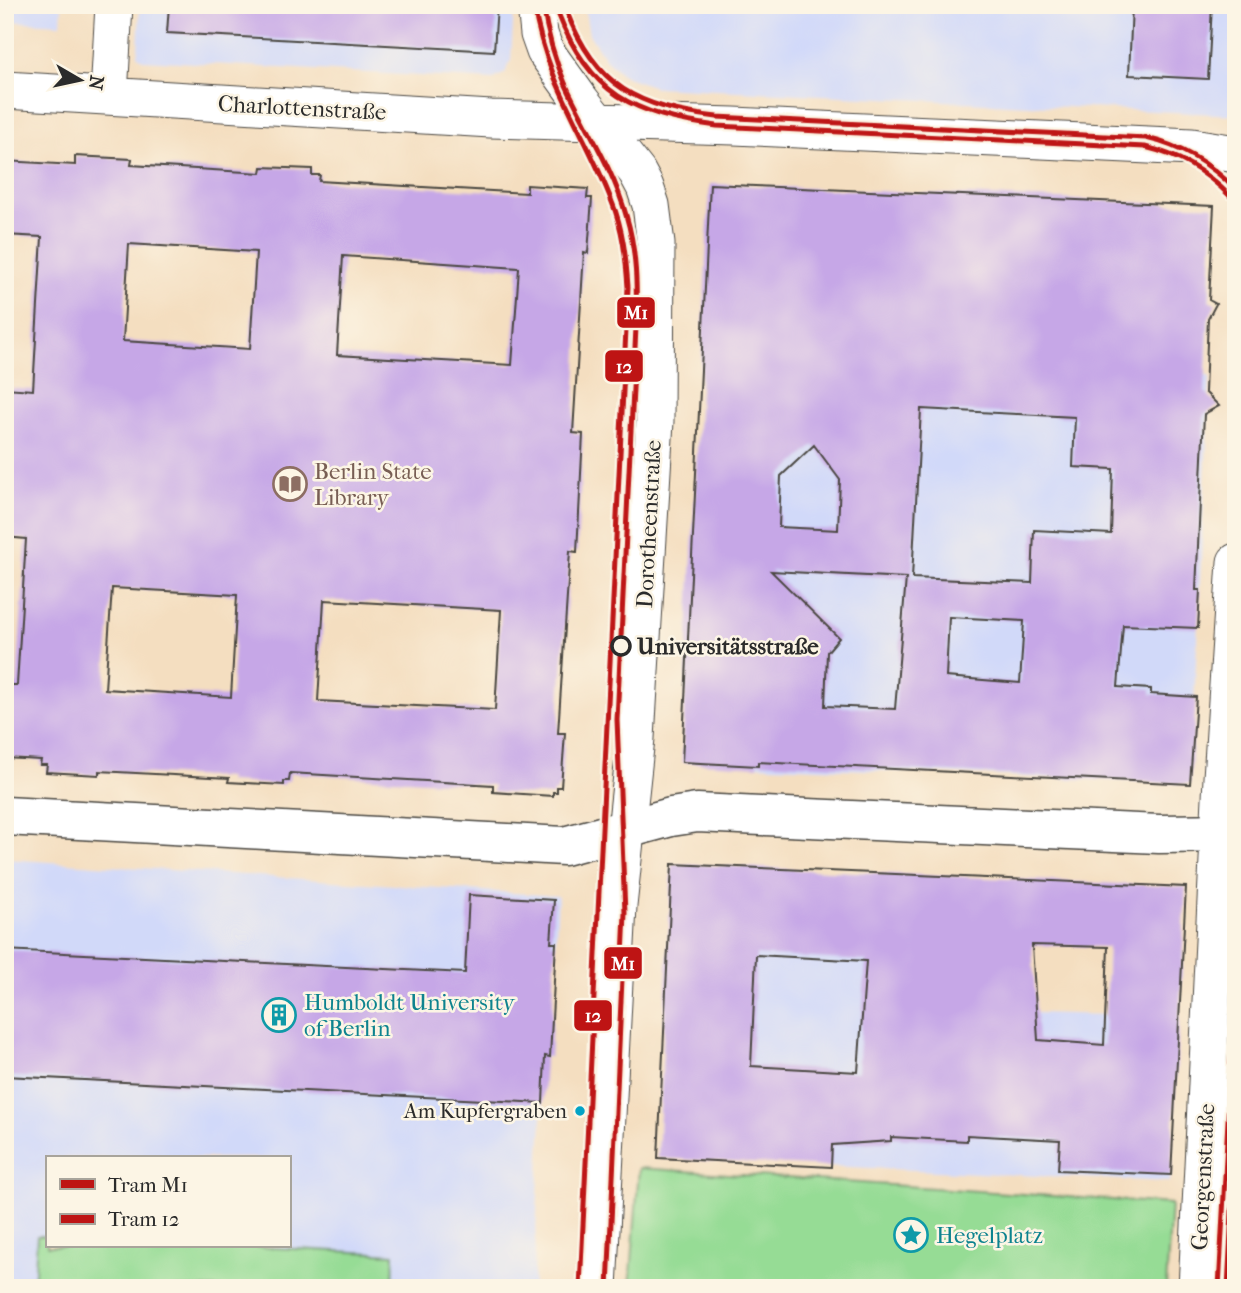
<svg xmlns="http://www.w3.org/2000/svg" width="1241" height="1293" viewBox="0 0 1241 1293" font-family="'IM FELL French Canon',serif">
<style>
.built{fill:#d1d9f9;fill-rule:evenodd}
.green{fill:#96dc95;stroke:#608460;stroke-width:2}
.building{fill:#c6a7e7;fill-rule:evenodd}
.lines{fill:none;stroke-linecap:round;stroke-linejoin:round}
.street-casing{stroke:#494641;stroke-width:39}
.secondary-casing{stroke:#494641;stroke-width:41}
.street{stroke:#fff;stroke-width:37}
.secondary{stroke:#fff;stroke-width:38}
.tram-1-casing{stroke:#fcf5e5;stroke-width:10}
.tram-2-casing{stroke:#fcf5e5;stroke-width:10}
.tram-1{stroke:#be1414;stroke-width:5}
.tram-2{stroke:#be1414;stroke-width:5}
.stop-dot{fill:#fcf5e5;stroke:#2b2b2b;stroke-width:3.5}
.bus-dot{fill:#02a3c6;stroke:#fcf5e5;stroke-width:2.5}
.labels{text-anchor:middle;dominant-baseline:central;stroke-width:5;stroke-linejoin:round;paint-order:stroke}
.bus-label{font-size:21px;fill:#2b2b2b;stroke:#fcf5e5;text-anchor:end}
.street-label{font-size:23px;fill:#2b2b2b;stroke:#fcf5e5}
.education-label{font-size:23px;fill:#785e54;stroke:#fcf5e5;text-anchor:start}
.stop-label{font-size:23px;font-weight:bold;fill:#2b2b2b;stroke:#fcf5e5;text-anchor:start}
.culture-label{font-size:23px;fill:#0d838f;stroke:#fcf5e5;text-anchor:start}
.line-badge{stroke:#fcf5e5;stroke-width:2.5}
.badge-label{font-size:19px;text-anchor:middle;font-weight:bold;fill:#fff}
</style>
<rect width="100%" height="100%" fill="#fcf5e5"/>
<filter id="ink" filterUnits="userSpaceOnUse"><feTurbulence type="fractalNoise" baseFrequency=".0143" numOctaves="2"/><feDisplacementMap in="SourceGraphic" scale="14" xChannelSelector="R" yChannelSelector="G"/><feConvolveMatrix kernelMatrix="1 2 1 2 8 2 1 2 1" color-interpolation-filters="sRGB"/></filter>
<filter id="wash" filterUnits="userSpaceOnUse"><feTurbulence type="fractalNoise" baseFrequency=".00686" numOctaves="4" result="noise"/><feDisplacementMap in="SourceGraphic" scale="28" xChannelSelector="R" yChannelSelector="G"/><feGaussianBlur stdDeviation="1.57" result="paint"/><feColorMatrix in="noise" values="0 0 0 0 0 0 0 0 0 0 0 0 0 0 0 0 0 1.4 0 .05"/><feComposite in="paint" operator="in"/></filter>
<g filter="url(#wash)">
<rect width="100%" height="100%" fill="#f4dec0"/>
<path class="built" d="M 5,5 L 62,5 L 61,24 L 5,21 Z
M 140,5 L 514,5 L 511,60 L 505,73 L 492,80 L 144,60 L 138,56 L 138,52 Z
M 584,5 L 1236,5 L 1236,115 L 655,87 L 624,76 L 605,59 L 589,34 Z
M 710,184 L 1214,206 L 1206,375 L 1210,377 L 1190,784 L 682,762 Z
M 5,859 L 558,896 L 550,1057 L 545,1057 L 533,1288 L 5,1288 ZM 47,1158 L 289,1158 L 289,1246 L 47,1246 Z
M 672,864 L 873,873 L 866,995 L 1036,1013 L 1105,1015 L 1108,949 L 1183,953 L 1170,1182 L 658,1158 Z"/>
<path class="green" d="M 639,1168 L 1171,1204 L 1166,1288 L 630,1288 Z
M 37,1236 L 47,1236 L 47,1246 L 236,1246 L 394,1254 L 393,1288 L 34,1288 Z"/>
<g id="blocks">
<path class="building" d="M 169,5 L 497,5 L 494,51 L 167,33 Z
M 1132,5 L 1212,5 L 1208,79 L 1129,75 Z
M 75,156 L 132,159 L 131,165 L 261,173 L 262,167 L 312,169 L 312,175 L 320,175 L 319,181 L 527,193 L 527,185 L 588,189 L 587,198 L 592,198 L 588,253 L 584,252 L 573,433 L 583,434 L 579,513 L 577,552 L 570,551 L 558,733 L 565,733 L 561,787 L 557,787 L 557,792 L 553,792 L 553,796 L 493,792 L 493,785 L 290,773 L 289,781 L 284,781 L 284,785 L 228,782 L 229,778 L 99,771 L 99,775 L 46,772 L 47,765 L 40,765 L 41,760 L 5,758 L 5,685 L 17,685 L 26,539 L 5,537 L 5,388 L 33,390 L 42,237 L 5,235 L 5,161 L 75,165 ZM 129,244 L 256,252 L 250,349 L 123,341 ZM 343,256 L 519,268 L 512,365 L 337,355 ZM 112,588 L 237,595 L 231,697 L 105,689 ZM 324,600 L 501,610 L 495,710 L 318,701 Z
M 710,184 L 1214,206 L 1209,300 L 1216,304 L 1208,319 L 1205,392 L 1219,406 L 1204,414 L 1196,590 L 1200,590 L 1198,628 L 1123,625 L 1118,687 L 1151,689 L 1151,694 L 1196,697 L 1190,784 L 758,762 L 758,766 L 682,762 ZM 921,409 L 1075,417 L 1073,467 L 1113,469 L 1111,534 L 1034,530 L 1032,583 L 912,578 ZM 814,445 L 840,480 L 838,530 L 779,527 L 781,476 ZM 771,571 L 906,578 L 895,709 L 825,706 L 827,652 L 839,638 ZM 949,617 L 1024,621 L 1020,683 L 946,677 Z
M 672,864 L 1186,887 L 1171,1175 L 1058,1170 L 1060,1140 L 967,1135 L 967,1141 L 891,1137 L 891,1141 L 832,1145 L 831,1167 L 658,1158 ZM 1032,945 L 1108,947 L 1104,1045 L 1038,1040 ZM 756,955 L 866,961 L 858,1072 L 751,1066 Z
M 469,895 L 554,900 L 551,943 L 556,943 L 550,1057 L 545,1056 L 543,1103 L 5,1076 L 5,950 L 465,973 Z"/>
</g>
</g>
<g filter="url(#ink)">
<use href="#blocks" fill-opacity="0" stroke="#494641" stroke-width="2"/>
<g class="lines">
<g class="street-casing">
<path id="street" d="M 536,5 L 539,34 L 545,51 L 581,101 L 637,172 L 645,187 L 651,205 L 656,244 L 655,421 L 636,738 L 618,906 L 598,1288
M 5,90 L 491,119 L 734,126 L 1192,147 L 1236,154
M 109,96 L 114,5
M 1197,1288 L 1222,778 L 1236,562"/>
</g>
<g class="secondary-casing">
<path id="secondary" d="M 5,816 L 564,846 L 671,817 L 697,813 L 1159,834 L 1236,833"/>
</g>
<use href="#street" class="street"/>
<use href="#secondary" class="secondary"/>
<g class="tram-1-casing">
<path id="tram-1" d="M 543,5 C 547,32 554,58 565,83 C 585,127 613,168 626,215 C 637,251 637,289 636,327 L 617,720 L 625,913 L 608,1288
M 566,10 C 596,88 638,107 717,117 L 1146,138 C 1182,146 1210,163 1236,190
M 1219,1288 L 1236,971"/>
</g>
<g class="tram-2-casing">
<path id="tram-2" d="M 534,6 C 546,82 586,133 612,202 C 623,229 626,258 628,287 L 580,1288
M 558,13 C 589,94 634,115 717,126 L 1145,147 C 1179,155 1205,171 1230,196
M 1228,1288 L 1236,1137"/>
</g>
<use href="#tram-1" class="tram-1"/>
<use href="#tram-2" class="tram-2"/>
</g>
</g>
<defs>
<g id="library-ring" transform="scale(1.75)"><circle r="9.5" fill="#fcf5e5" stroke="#8d6e63" stroke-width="1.5"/><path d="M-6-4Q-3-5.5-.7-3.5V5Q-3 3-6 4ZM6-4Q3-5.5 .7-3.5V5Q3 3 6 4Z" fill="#8d6e63"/></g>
<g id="building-ring" transform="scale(1.75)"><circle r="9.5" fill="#fcf5e5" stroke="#0f9aa8" stroke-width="1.5"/><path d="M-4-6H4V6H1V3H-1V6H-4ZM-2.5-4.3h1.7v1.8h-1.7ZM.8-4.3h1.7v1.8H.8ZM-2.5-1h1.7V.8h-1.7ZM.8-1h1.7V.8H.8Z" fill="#0f9aa8"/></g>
<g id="sight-ring" transform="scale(1.75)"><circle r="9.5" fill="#fcf5e5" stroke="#0f9aa8" stroke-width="1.5"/><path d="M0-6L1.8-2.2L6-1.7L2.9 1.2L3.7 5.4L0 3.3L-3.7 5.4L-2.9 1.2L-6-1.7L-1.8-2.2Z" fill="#0f9aa8"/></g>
</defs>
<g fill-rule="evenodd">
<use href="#library-ring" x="290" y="484"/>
<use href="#building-ring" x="279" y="1015"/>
<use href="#sight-ring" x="911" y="1235"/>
</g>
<circle class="stop-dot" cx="621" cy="646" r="9"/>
<circle class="bus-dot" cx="580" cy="1111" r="6"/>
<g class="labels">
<g class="bus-label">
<text x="567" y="1111">Am Kupfergraben</text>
</g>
<g class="street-label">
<text transform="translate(302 108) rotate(3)">Charlottenstraße</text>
<text transform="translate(649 524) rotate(-87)">Dorotheenstraße</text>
<text transform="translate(1203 1177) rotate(-87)">Georgenstraße</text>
</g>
<g class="education-label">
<text x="314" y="471">Berlin State<tspan x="314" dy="26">Library</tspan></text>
</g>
<g class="stop-label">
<text x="637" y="646">Universitätsstraße</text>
</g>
<g class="culture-label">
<text x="304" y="1002">Humboldt University<tspan x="304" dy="26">of Berlin</tspan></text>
<text x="936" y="1235">Hegelplatz</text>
</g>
</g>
<g class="line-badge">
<rect x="616" y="296" width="40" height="33" rx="7" fill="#be1414"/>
<rect x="604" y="349" width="40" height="34" rx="7" fill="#be1414"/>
<rect x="603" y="946" width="40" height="34" rx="7" fill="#be1414"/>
<rect x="573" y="999" width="40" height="33" rx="7" fill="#be1414"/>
</g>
<g class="badge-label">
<text x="636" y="319">M1</text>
<text x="624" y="373">12</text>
<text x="623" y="970">M1</text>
<text x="593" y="1022">12</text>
</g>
<rect width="1241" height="1293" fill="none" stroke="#fcf5e5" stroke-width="28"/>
<rect x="46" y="1156" width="245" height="91" fill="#fcf5e5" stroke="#a8a49b" stroke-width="2"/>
<rect x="60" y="1179" width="35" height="10" fill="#be1414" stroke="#a8a49b" stroke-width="2"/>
<text x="108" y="1192" font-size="21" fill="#2b2b2b">Tram M1</text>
<rect x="60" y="1214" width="35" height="10" fill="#be1414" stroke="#a8a49b" stroke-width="2"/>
<text x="108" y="1226" font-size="21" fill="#2b2b2b">Tram 12</text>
<g transform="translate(80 80) rotate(99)" stroke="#fcf5e5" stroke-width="5" paint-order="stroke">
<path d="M0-5L12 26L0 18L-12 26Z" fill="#2b2b2b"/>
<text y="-10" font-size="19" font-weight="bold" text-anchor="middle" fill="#2b2b2b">N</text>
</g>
</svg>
